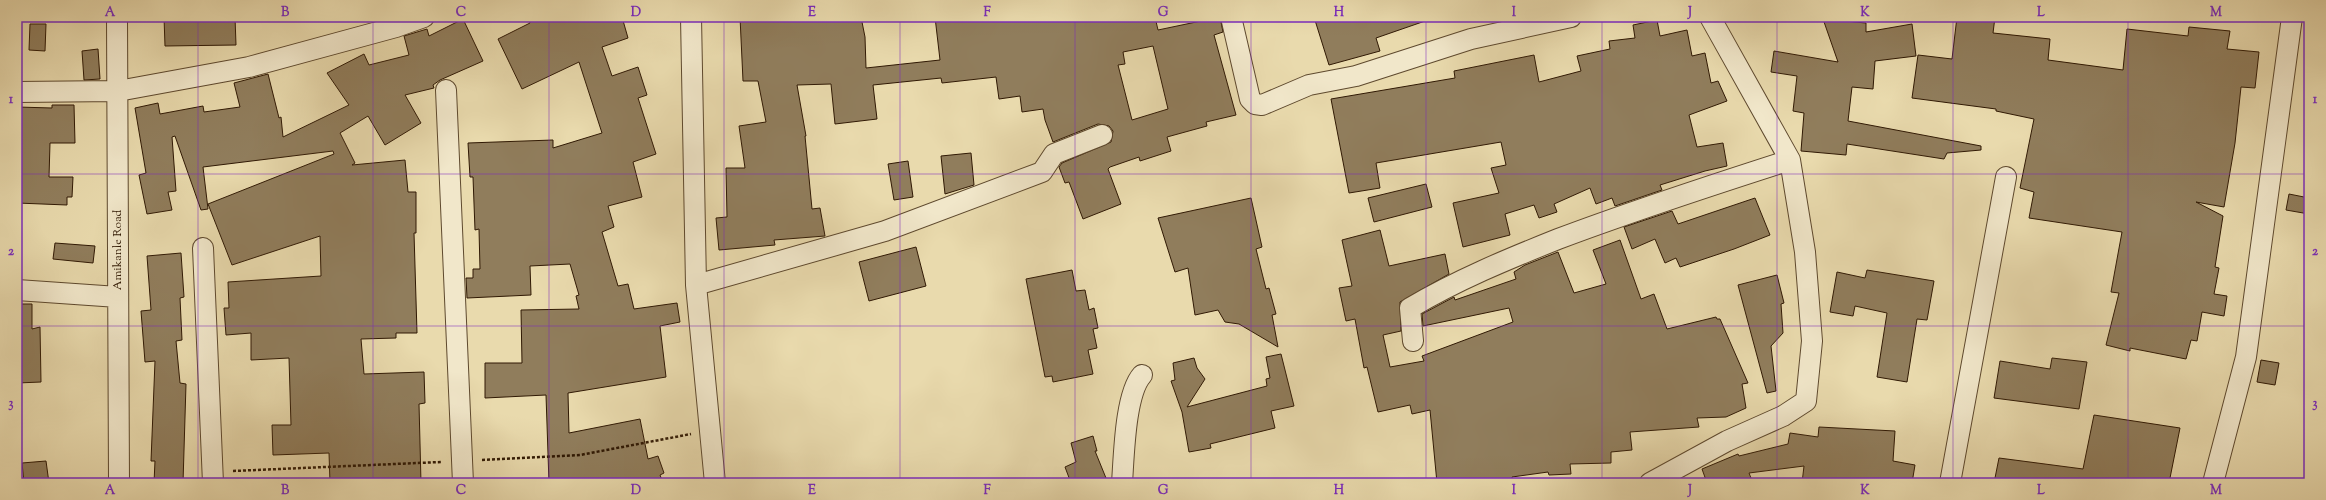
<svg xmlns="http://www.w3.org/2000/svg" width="2326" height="500" viewBox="0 0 2326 500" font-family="'Sorts Mill Goudy',serif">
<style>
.building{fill:#907d5c;stroke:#301904;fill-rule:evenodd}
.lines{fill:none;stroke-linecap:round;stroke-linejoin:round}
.minor-casing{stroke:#5e492e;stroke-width:22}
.path{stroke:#301904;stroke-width:2.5;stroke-dasharray:3 2;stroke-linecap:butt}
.minor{stroke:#f1e7ca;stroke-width:20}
.grid{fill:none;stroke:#7b2cbf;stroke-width:1;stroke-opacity:0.55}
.labels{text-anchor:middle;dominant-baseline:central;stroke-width:3.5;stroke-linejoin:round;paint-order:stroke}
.street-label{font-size:12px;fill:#301904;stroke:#f1e7ca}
.neatline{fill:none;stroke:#7b2cbf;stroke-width:1.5}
.grid-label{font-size:13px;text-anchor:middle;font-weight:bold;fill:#7b2cbf}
</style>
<rect width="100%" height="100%" fill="#e9daad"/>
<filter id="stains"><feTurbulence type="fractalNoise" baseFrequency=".005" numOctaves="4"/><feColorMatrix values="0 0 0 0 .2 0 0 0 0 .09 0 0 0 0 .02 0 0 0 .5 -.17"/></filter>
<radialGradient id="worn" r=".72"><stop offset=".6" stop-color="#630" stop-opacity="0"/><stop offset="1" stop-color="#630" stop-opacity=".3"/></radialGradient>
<path class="building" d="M 164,17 L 235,17 L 236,45 L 165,46 Z
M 528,17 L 622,17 L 628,38 L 602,47 L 612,76 L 638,67 L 647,95 L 638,98 L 656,154 L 633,162 L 642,197 L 608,206 L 614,227 L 602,232 L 618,286 L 628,284 L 634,309 L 677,303 L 680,322 L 660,326 L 666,377 L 568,393 L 569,433 L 640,419 L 648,459 L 658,456 L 664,473 L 660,475 L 663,483 L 549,483 L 546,395 L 485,398 L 485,363 L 522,363 L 521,310 L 579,309 L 576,296 L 579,295 L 570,264 L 530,266 L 531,295 L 467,298 L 466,278 L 473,278 L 473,269 L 480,269 L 479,229 L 475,230 L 473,177 L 470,177 L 468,143 L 553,140 L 553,148 L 602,133 L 579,62 L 522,89 L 498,39 L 530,23 Z
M 740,17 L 794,17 L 794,20 L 861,17 L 865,37 L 866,68 L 940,60 L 935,17 L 1155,17 L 1158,30 L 1220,17 L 1223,32 L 1214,35 L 1236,115 L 1206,122 L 1207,126 L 1167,137 L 1171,151 L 1140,161 L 1139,157 L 1110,167 L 1108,169 L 1121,204 L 1083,219 L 1069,182 L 1065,183 L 1059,167 L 1062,163 L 1111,142 L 1113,131 L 1109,126 L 1098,124 L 1053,142 L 1045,120 L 1043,109 L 1022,112 L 1020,96 L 999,99 L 996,77 L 942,83 L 941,78 L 873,85 L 877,119 L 835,124 L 831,84 L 797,85 L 806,136 L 805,136 L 812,209 L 820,208 L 825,236 L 774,240 L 775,245 L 719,250 L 716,218 L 727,217 L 726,168 L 745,168 L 739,126 L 766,122 L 758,81 L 743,81 ZM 1153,46 L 1168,109 L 1132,120 L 1118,65 L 1125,64 L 1123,52 Z
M 1314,17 L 1428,17 L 1428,20 L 1376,38 L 1380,51 L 1329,65 Z
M 1957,17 L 1995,17 L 1993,33 L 2050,39 L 2048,60 L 2123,70 L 2127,29 L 2188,36 L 2189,27 L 2230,31 L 2227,49 L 2259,52 L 2255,88 L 2241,87 L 2235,143 L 2224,207 L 2196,202 L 2223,216 L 2215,267 L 2219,268 L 2214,294 L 2227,296 L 2224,316 L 2202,312 L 2197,341 L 2191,340 L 2186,359 L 2130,348 L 2130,351 L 2106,345 L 2119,293 L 2111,292 L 2122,232 L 2029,218 L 2034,192 L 2020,188 L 2034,119 L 1996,111 L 1996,109 L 1912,98 L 1918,55 L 1952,59 Z
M 463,19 L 483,61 L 440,80 L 433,85 L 434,88 L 405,95 L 421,123 L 385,145 L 368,116 L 340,133 L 355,163 L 352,165 L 405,160 L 408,192 L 416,192 L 416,233 L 414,233 L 417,333 L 396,333 L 396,338 L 361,339 L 364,374 L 424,372 L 425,403 L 419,404 L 421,483 L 330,483 L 329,453 L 273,455 L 272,425 L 291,425 L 289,358 L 251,360 L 251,333 L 226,335 L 224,308 L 229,308 L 228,282 L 321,276 L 320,236 L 232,265 L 208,204 L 334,154 L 333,151 L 203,167 L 208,209 L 201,210 L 175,136 L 172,137 L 176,191 L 168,192 L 172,210 L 147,214 L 139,175 L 146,173 L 135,108 L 158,103 L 160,114 L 203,106 L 204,112 L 240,107 L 234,83 L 268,74 L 279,118 L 281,117 L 283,137 L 349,105 L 327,73 L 364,54 L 369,65 L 409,55 L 404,36 L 427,29 L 429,36 Z
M 1823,19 L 1866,23 L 1866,32 L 1912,24 L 1916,56 L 1875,61 L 1873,89 L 1852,87 L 1848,121 L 1981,146 L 1981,150 L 1947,153 L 1944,159 L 1847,144 L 1846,155 L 1801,151 L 1804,113 L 1793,111 L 1797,76 L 1771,72 L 1774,51 L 1838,62 Z
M 1657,20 L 1660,36 L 1687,30 L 1692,56 L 1705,53 L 1711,83 L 1718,81 L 1727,101 L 1689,115 L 1697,147 L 1723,143 L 1727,166 L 1705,171 L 1660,185 L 1662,190 L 1615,206 L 1612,198 L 1596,204 L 1590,188 L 1554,204 L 1557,212 L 1539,218 L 1534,205 L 1505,214 L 1510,235 L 1463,247 L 1453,203 L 1499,193 L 1491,168 L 1506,165 L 1501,142 L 1376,163 L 1380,188 L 1349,193 L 1331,99 L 1455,78 L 1454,71 L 1534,55 L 1539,82 L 1581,71 L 1577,56 L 1610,49 L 1609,41 L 1635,38 L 1633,25 Z
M 30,24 L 46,24 L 45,51 L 29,50 Z
M 98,49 L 100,79 L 84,80 L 82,51 Z
M 52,105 L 74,105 L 75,143 L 50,143 L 49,177 L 73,177 L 72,197 L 67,197 L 67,205 L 17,203 L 17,107 L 52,108 Z
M 971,153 L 974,185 L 945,194 L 941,156 Z
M 908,161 L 913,197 L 894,200 L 888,164 Z
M 1426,184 L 1432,207 L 1374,222 L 1368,198 Z
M 2289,194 L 2309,198 L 2309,214 L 2286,210 Z
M 1251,198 L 1262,247 L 1256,249 L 1266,289 L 1269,288 L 1276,314 L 1272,315 L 1278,347 L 1239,324 L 1225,322 L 1218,310 L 1195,315 L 1188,268 L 1175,272 L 1158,218 Z
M 1755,198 L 1770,235 L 1734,249 L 1680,267 L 1676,258 L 1665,263 L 1655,239 L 1632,249 L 1624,227 L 1672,211 L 1678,224 Z
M 1380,230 L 1389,266 L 1445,254 L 1449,274 L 1400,302 L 1401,331 L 1383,335 L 1390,367 L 1424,361 L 1422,356 L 1513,322 L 1509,308 L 1423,326 L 1422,314 L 1454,297 L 1455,300 L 1516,279 L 1514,272 L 1525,265 L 1558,252 L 1574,293 L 1606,284 L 1593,250 L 1620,240 L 1641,299 L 1654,294 L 1667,329 L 1716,317 L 1717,319 L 1720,319 L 1748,383 L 1742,384 L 1746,408 L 1726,417 L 1697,418 L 1699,427 L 1630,432 L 1632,450 L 1611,452 L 1611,463 L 1570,464 L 1571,474 L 1549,475 L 1548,472 L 1512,477 L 1513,483 L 1437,483 L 1430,410 L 1412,414 L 1410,405 L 1378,412 L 1367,367 L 1364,368 L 1355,319 L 1346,321 L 1339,288 L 1352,286 L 1342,240 Z
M 55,243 L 95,246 L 93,263 L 53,259 Z
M 916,247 L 926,286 L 869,301 L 859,262 Z
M 181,253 L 184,297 L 180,298 L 182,340 L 176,341 L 180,383 L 186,384 L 183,483 L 154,483 L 155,461 L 151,461 L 155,361 L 145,362 L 141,311 L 151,310 L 147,256 Z
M 1072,270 L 1076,291 L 1085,290 L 1089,310 L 1094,308 L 1098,328 L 1093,329 L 1097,348 L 1088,350 L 1093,374 L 1053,382 L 1052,376 L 1045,377 L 1026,279 Z
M 1867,270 L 1934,281 L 1927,320 L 1917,319 L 1907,382 L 1877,377 L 1887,313 L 1855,306 L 1853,316 L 1830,312 L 1837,272 L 1865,278 Z
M 1777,275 L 1784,303 L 1781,304 L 1783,333 L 1771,346 L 1776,391 L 1767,393 L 1738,285 Z
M 17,304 L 32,304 L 32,329 L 40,327 L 41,382 L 17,383 Z
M 1281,354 L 1294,406 L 1271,411 L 1275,428 L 1210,444 L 1211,448 L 1189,452 L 1182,412 L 1171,381 L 1175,380 L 1173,363 L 1194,358 L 1197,368 L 1205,379 L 1187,407 L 1267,386 L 1266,379 L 1270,378 L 1266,357 Z
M 2052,358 L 2087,362 L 2079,409 L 1994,398 L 2000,361 L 2050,369 Z
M 2261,360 L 2279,363 L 2275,385 L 2257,382 Z
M 2094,415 L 2180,428 L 2169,483 L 1994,483 L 1999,458 L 2083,469 Z
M 1819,427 L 1895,431 L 1893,461 L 1915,465 L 1912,483 L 1802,483 L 1804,466 L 1749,473 L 1753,483 L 1707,483 L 1702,469 L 1738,454 L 1739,456 L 1788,444 L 1790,433 L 1818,437 Z
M 1093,436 L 1097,451 L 1095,451 L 1108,483 L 1071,483 L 1065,467 L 1076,462 L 1071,443 Z
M 46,461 L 49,483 L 24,483 L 22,463 Z"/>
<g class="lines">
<g class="minor-casing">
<path id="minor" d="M 117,17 L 119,483
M 691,17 L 696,285 L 715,483
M 1231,17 L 1250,99 L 1255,104 L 1262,105 L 1309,85 L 1356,76 L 1471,39 L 1571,17
M 446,90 L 463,483
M 17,92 L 118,91 L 249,67 L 396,27 L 424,17
M 203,248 L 213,483
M 696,285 L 885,231 L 1042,172 L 1054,154 L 1102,135
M 17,290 L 118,297
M 1413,341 L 1410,308 C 1457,280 1508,259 1558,239 C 1635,210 1712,185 1790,160
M 1122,483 C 1124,456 1125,394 1142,375
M 1650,483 L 1727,441 L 1783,416 L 1806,401 L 1812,341 L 1805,252 L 1790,160 L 1710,17
M 1950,483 L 2006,177
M 2213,483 L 2246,357 L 2292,17"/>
</g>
<path class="path" d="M 482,460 L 580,455 L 691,434
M 233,471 L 441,462"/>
<use href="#minor" class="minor"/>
</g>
<path class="grid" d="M 198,17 L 198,483M 373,17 L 373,483M 549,17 L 549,483M 724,17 L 724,483M 900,17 L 900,483M 1075,17 L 1075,483M 1251,17 L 1251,483M 1426,17 L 1426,483M 1602,17 L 1602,483M 1777,17 L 1777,483M 1953,17 L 1953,483M 2128,17 L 2128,483M 17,174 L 2309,174M 17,326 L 2309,326"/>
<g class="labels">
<g class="street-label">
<text transform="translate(118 250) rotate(-90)">Amikanle Road</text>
</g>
</g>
<rect width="2326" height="500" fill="none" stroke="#e9daad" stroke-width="44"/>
<rect x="22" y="22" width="2282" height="456" class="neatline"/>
<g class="grid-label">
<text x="110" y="16">A</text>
<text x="285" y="16">B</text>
<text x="461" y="16">C</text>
<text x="636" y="16">D</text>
<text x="812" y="16">E</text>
<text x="987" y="16">F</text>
<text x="1163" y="16">G</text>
<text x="1339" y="16">H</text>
<text x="1514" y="16">I</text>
<text x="1690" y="16">J</text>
<text x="1865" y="16">K</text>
<text x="2041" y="16">L</text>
<text x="2216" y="16">M</text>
<text x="11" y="103">1</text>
<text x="2315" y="103">1</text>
<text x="11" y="255">2</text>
<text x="2315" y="255">2</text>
<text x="11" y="407">3</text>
<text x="2315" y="407">3</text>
<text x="110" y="494">A</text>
<text x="285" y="494">B</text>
<text x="461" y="494">C</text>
<text x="636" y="494">D</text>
<text x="812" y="494">E</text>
<text x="987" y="494">F</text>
<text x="1163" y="494">G</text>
<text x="1339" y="494">H</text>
<text x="1514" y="494">I</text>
<text x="1690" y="494">J</text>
<text x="1865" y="494">K</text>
<text x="2041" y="494">L</text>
<text x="2216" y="494">M</text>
</g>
<rect width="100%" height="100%" filter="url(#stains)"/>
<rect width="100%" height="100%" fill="url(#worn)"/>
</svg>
